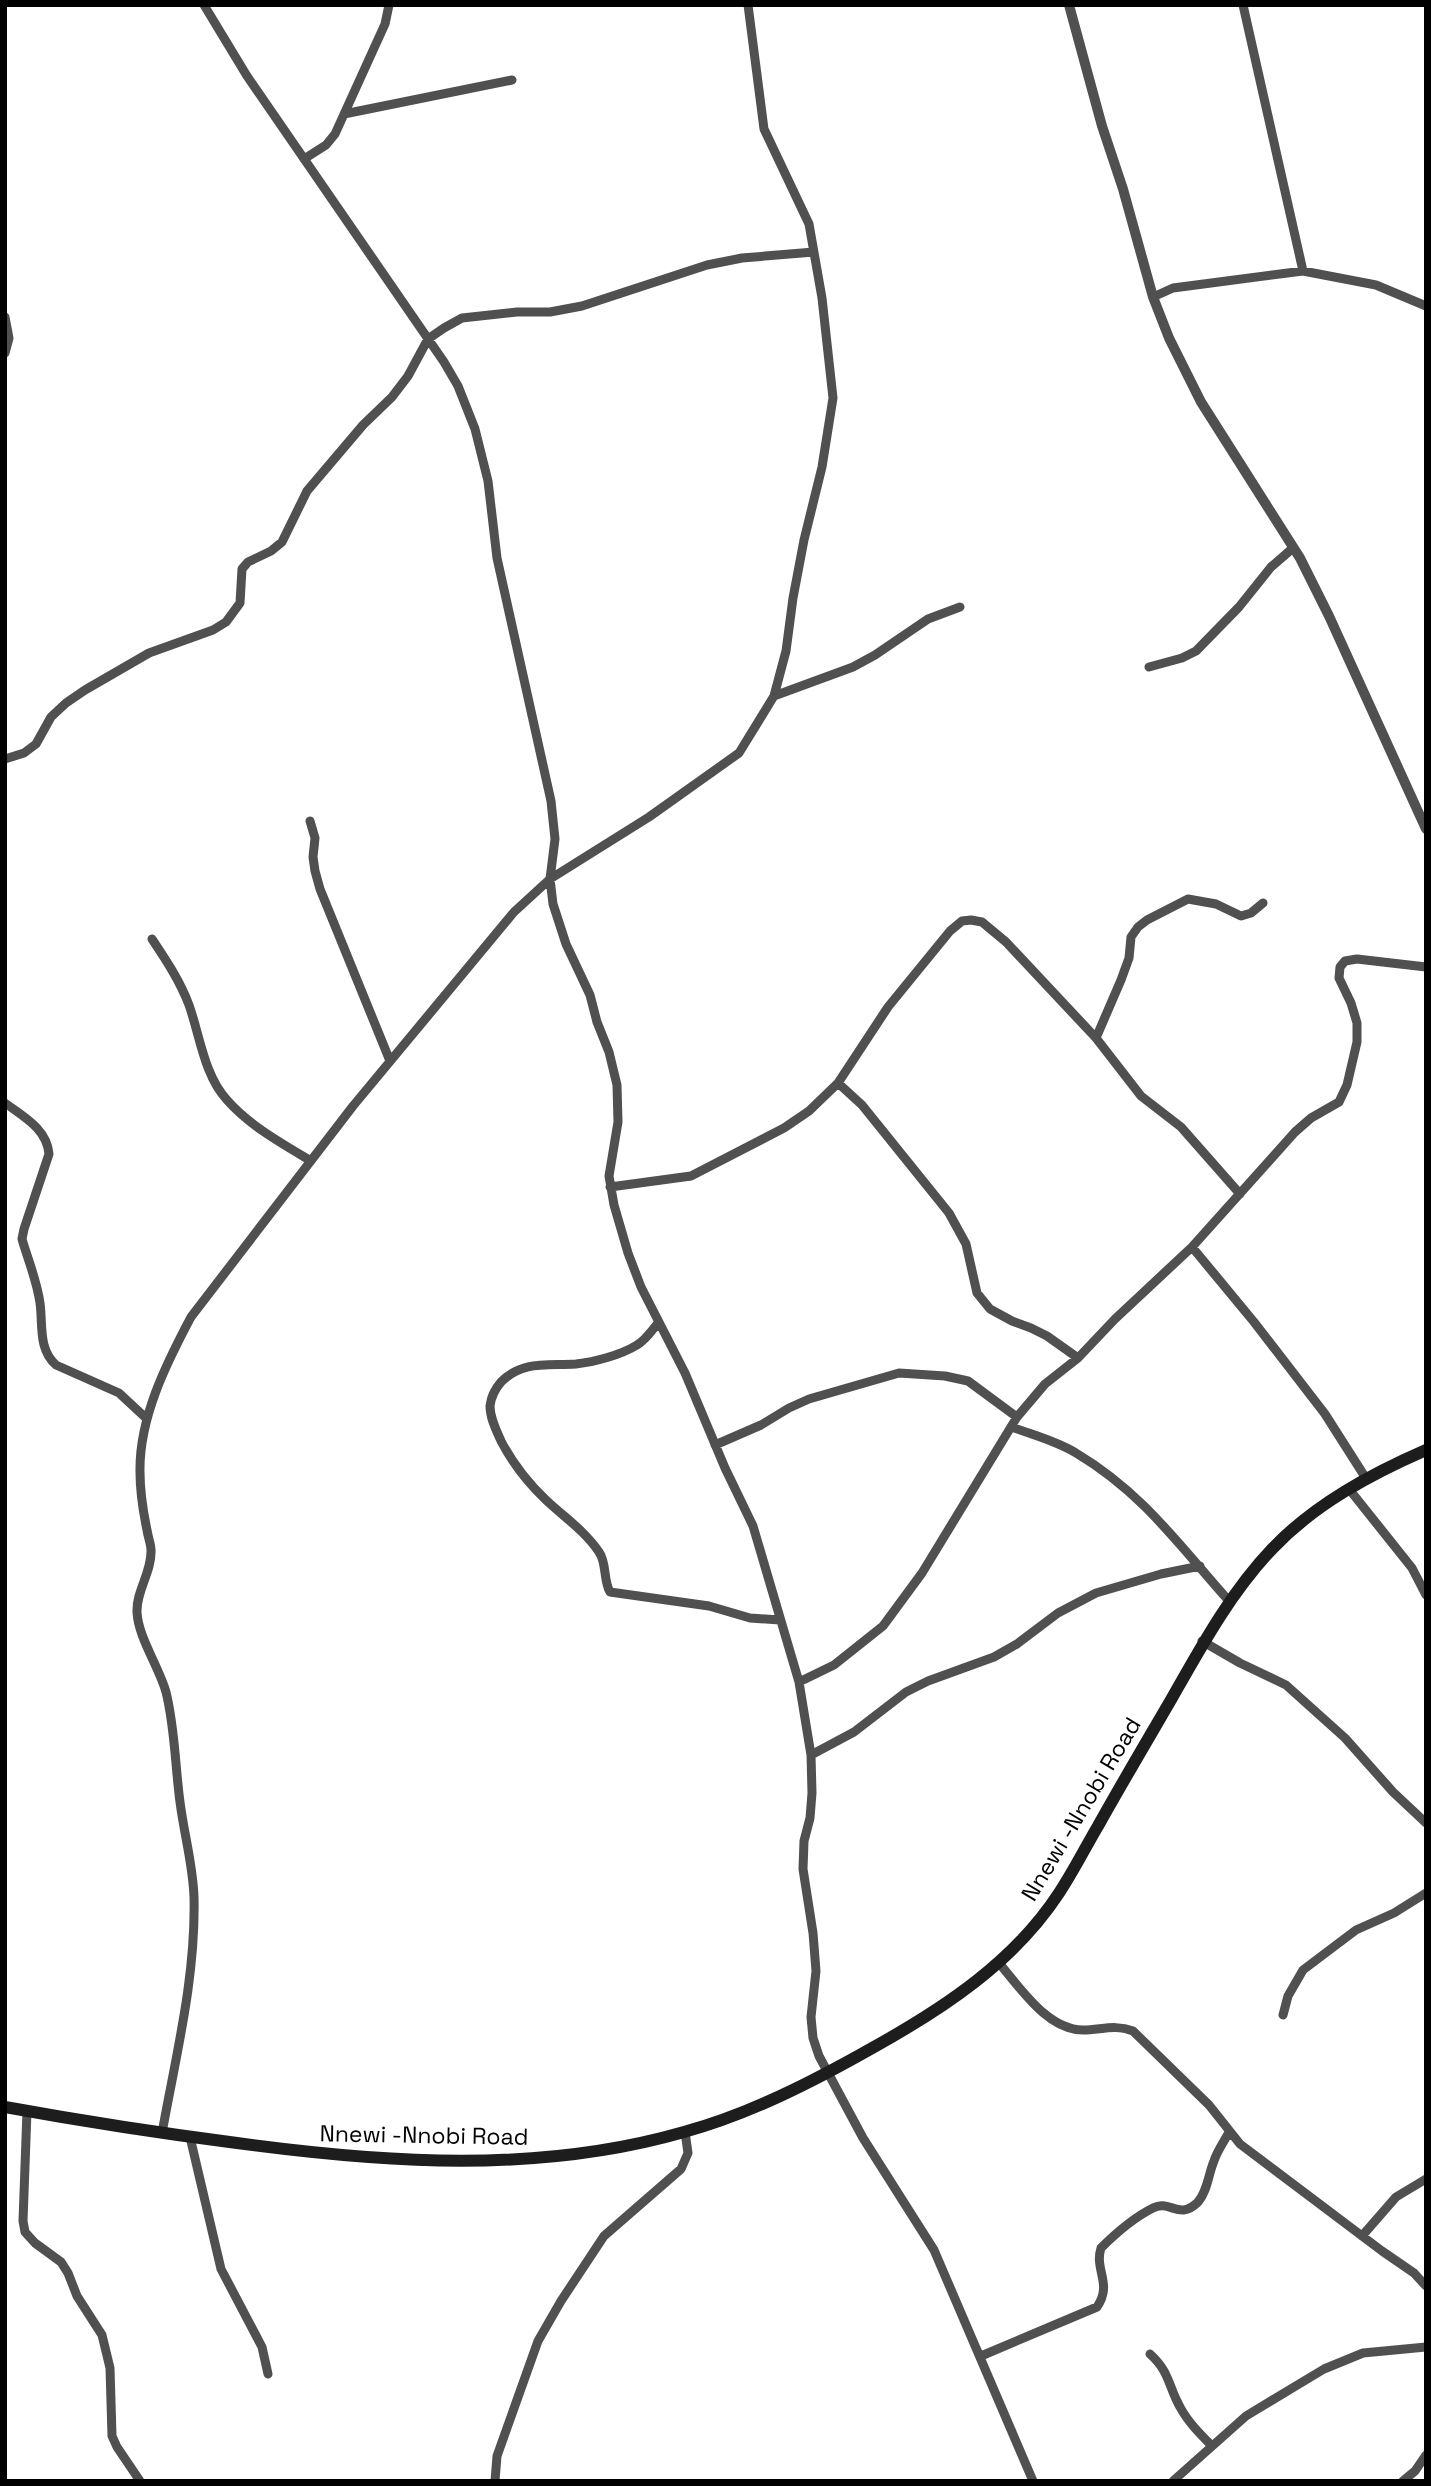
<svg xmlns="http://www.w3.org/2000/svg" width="1431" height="2486" viewBox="0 0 1431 2486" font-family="'Space Grotesk',sans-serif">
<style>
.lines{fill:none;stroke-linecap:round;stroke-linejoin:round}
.minor{stroke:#505050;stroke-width:9}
.tertiary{stroke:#505050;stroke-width:10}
.secondary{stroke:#1d1d1d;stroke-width:12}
.labels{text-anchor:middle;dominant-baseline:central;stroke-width:5;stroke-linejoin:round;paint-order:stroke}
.street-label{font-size:23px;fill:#000;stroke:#fff}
</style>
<rect width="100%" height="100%" fill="#fff"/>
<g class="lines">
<path class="minor" d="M 204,5 L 247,76 L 444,362 L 458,386 L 475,429 L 488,481 L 497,558 L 551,801 L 555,839 L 550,879 L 553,904 L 566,944 L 590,995 L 597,1022 L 609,1052 L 617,1085 L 618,1122 L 609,1176 L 614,1205 L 628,1253 L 641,1287 L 685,1373 L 725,1468 L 753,1526 L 799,1682 L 811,1755 L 812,1793 L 810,1818 L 804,1841 L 803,1869 L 813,1933 L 816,1971 L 811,2017 L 813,2038 L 819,2056 L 863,2138 L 934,2250 L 1033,2481
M 1243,5 L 1303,271
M 344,114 L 512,80
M 304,159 L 326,145 L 335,134 L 385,24 L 389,5
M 1153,297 L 1173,288 L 1303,271 L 1376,285 L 1426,306
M 5,317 L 9,338 L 5,353
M 1149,667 L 1182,658 L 1196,651 L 1239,607 L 1271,567 L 1293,548
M 774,696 L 853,667 L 875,655 L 928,619 L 960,607
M 5,759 L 24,753 L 36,744 L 51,717 L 66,703 L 85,690 L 149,653 L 213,630 L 226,622 L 240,603 L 242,569 L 248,562 L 271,551 L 282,542 L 307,491 L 363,425 L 392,397 L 408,376 L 428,339 L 444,328 L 462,318 L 517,312 L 550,312 L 582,306 L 707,265 L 742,258 L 814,252
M 310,821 L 315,838 L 313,857 L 315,871 L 320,889 L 390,1061
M 152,939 C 166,960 180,981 189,1005 C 200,1036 204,1075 227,1100 C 250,1126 281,1143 311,1161
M 1096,1038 L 1121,980 L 1129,958 L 1131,937 L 1138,927 L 1147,920 L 1188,899 L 1216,904 L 1241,916 L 1251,913 L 1263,903
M 838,1083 L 862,1105 L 949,1213 L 966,1244 L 977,1293 L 990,1309 L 1012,1321 L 1031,1328 L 1047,1336 L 1078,1358
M 5,1103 C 24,1117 47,1129 49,1154 L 24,1229 L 22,1239 C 28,1260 37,1281 40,1303 C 43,1325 38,1349 56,1365 L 119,1393 L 147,1419
M 610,1187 L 691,1176 L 784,1128 L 809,1111 L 838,1083 L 888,1007 L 950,931 L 962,921 L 971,920 L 982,922 L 1006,942 L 1096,1038 L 1141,1096 L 1181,1127 L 1240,1194
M 1192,1247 L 1254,1322 L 1325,1414 L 1367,1480
M 659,1322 C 652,1330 646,1340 637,1345 C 621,1355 594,1362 576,1364 C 548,1366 523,1360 501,1382 C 495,1389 491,1397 490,1406 C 490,1418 496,1430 501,1441 C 513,1464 527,1482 546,1500 C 564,1517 585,1531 599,1552 C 607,1563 603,1580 610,1592 L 709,1606 L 750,1618 L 780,1620
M 1012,1427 C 1033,1435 1057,1441 1076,1453 C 1143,1493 1178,1544 1229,1601
M 715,1445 L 761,1425 L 789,1408 L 809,1399 L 899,1373 L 945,1376 L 968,1381 L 1017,1417
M 1349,1489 L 1412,1568 L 1426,1595
M 1202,1641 L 1240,1663 L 1286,1685 L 1345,1738 L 1393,1792 L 1426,1823
M 799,1682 L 834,1665 L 883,1626 L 922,1573 L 1017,1417 L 1045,1384 L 1078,1358 L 1115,1319 L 1192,1247 L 1295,1132 L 1311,1118 L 1339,1102 L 1347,1085 L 1357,1042 L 1357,1023 L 1351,1003 L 1339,978 L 1340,967 L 1345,961 L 1357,959 L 1426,967
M 811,1755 L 854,1732 L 906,1692 L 928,1681 L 994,1657 L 1017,1644 L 1058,1613 L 1096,1593 L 1161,1574 L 1200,1566
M 998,1962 C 1020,1987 1047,2030 1083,2030 C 1101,2030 1115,2024 1133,2031 L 1209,2105 L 1240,2144 L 1382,2251 L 1414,2273 L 1426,2286
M 1283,2015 L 1288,1996 L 1303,1970 L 1356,1930 L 1394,1913 L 1426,1893
M 27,2111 L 23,2221 L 25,2232 L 35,2243 L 61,2262 L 68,2273 L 77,2296 L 102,2335 L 110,2368 L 112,2436 L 117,2447 L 140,2481
M 162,2133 C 176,2055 196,1977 194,1897 C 193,1865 184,1834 180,1802 C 175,1765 175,1728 166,1692 C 159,1667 138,1637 137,1612 C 136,1591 152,1572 151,1550 C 151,1544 148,1537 147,1530 C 143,1511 140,1491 140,1472 C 139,1418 166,1364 191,1317 L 353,1106 L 514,912 L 550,879 L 649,817 L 739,753 L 774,696 L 786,651 L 793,598 L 804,540 L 822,467 L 833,398 L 822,298 L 809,224 L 764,129 L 748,5
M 190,2137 L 221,2269 L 262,2347 L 268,2374
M 1362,2236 L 1396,2197 L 1426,2179
M 1150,2354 C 1170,2372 1168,2386 1180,2407 C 1188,2422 1200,2434 1212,2446
M 981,2356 L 1097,2307 C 1113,2284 1094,2270 1101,2248 C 1115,2234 1135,2217 1153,2208 C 1170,2199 1179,2221 1198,2202 C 1208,2190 1208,2175 1214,2161 C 1217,2151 1224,2142 1229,2132
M 495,2481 L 497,2456 L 538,2341 L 561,2301 L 604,2236 L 681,2169 L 688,2153 L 685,2132
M 1173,2481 L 1246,2416 L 1324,2369 L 1363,2353 L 1426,2347
M 1403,2481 L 1415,2471 L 1426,2455"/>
<path class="tertiary" d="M 1069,5 L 1102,126 L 1123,189 L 1153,297 L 1169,338 L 1201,402 L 1300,558 L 1329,616 L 1426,829"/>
<path class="secondary" d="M 5,2107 C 82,2121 159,2133 237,2143 C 385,2163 538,2174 684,2132 C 750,2114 814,2081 874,2047 C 944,2008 1014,1962 1059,1893 C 1073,1872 1085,1848 1098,1826 C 1122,1783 1147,1741 1172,1698 C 1202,1645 1231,1592 1273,1548 C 1315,1504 1371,1474 1426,1450"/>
</g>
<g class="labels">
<g class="street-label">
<text transform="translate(1081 1809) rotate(-59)">Nnewi -Nnobi Road</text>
<text transform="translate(424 2135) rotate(1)">Nnewi -Nnobi Road</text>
</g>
</g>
<rect width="1431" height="2486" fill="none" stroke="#000000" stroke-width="14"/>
</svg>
